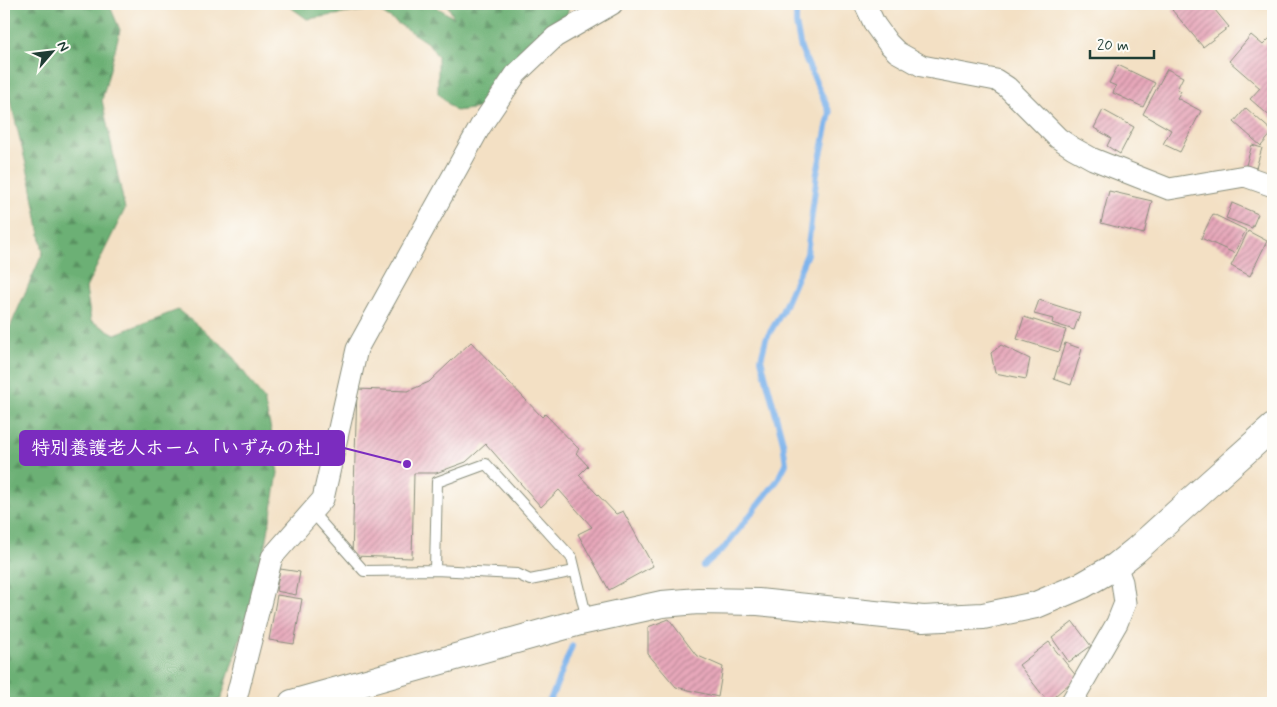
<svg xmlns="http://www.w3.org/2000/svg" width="1277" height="707" viewBox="0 0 1277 707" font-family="Mynerve,'Klee One',sans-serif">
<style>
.forest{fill:url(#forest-firs);stroke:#467654}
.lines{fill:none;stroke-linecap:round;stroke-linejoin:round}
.stream{stroke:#7eb4ec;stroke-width:6}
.building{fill:url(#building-hatch)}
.service-casing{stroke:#898e7c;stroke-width:12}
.minor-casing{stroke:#898e7c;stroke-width:23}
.tertiary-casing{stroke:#898e7c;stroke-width:28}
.service{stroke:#fff;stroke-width:10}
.minor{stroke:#fff;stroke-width:21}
.tertiary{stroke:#fff;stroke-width:26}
.leader{fill:none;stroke:#7b2cbf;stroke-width:2}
.callout-dot{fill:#7b2cbf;stroke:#fdfcf7;stroke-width:2}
.callout{fill:#7b2cbf;stroke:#7b2cbf;stroke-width:2}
.callout-label{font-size:19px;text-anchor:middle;font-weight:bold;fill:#fff}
</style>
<defs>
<pattern id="forest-firs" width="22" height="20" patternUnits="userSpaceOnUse" patternTransform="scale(1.25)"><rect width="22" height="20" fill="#6cb074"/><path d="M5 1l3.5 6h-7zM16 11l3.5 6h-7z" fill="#589060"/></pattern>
<pattern id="building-hatch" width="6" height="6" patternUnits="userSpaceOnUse" patternTransform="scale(1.25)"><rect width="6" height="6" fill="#e7a7ba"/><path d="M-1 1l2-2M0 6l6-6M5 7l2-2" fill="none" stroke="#bb8998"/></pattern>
</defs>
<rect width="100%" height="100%" fill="#fdfcf7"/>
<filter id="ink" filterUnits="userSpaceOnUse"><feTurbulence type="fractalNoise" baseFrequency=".02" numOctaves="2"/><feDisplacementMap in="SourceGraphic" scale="10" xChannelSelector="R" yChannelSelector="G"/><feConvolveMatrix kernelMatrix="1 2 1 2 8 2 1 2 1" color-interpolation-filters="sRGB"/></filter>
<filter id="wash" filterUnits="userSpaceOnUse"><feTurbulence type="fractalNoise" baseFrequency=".0096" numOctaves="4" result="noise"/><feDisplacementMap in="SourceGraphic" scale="20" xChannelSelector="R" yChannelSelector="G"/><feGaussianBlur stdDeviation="1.12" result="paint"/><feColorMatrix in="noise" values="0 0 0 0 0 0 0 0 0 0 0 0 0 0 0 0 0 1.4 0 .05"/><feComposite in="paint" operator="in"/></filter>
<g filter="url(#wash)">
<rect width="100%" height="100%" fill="#f3e0c4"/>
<path class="forest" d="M 5,4 L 109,4 L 120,30 L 102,100 L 125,209 L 86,288 L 91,321 L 115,334 L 178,310 L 228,350 L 264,400 L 273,438 L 278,473 L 265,551 L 250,608 L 221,699 L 210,703 L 4,703 L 4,341 L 43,252 L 31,184 L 4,75 L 4,6 Z
M 286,4 L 432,4 L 454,18 L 447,4 L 567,4 L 569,5 L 566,21 L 481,108 L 455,111 L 438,93 L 438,57 L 429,44 L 376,9 L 307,19 Z"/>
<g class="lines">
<path class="stream" d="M 703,566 L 724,548 L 777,481 L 786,464 L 783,442 L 761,359 L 766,339 L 782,312 L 807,254 L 817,173 L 830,113 L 801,49 L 796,24 L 796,4
M 547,703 L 552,696 L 572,646"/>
</g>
<g id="blocks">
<path class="building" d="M 1183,4 L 1210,4 L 1229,27 L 1203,47 L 1172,10 Z
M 1251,35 L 1263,45 L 1271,37 L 1273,39 L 1273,119 L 1250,99 L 1260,88 L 1229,61 Z
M 1118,65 L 1155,83 L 1143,107 L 1113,93 L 1116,86 L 1109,83 Z
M 1167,69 L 1183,77 L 1177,89 L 1181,91 L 1177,98 L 1201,111 L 1180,152 L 1163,144 L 1171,130 L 1143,114 Z
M 1246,108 L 1273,132 L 1261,146 L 1234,122 Z
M 1103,110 L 1134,127 L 1120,154 L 1107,146 L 1111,138 L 1094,128 Z
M 1252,145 L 1262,148 L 1256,168 L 1246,165 Z
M 1109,191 L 1152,201 L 1144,234 L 1101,223 Z
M 1232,203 L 1258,214 L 1252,228 L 1226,218 Z
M 1213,214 L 1246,230 L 1234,253 L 1201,238 Z
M 1248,231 L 1267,241 L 1250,276 L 1231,266 Z
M 1039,300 L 1080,313 L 1074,330 L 1052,323 L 1053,319 L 1034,314 Z
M 1024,317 L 1066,330 L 1059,352 L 1017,339 Z
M 471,342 L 542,417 L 545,414 L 579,449 L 576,453 L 588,466 L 579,475 L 616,514 L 623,511 L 653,566 L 609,590 L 578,534 L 592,527 L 559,490 L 541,507 L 486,444 L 466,462 L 436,473 L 414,473 L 412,558 L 352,556 L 357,389 L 408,391 L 429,382 Z
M 1065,343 L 1082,349 L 1071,385 L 1054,379 Z
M 1001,345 L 1030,359 L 1026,379 L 995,373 L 991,353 Z
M 280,569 L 300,572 L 296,595 L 276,591 Z
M 277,595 L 302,599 L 294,644 L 269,640 Z
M 669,619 L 696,655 L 723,667 L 718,697 L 676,687 L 648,654 L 648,627 Z
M 1073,622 L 1091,646 L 1069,662 L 1052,638 Z
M 1049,642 L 1077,677 L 1048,702 L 1019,665 Z"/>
</g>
</g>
<g filter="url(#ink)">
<use href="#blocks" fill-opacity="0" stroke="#898e7c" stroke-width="1"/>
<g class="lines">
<g class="service-casing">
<path id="service" d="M 312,512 L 364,571 L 435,570
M 575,571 L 530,580 L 517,574 L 435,570 L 437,482 L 486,464 L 572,558 L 587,619"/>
</g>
<g class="minor-casing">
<path id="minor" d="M 865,4 L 875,25 L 888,43 L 897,52 L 922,66 L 996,80 L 1007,87 L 1058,138 L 1073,148 L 1093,159 L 1169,189 L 1245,176 L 1273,186
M 235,703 L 272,557 L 323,499 L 357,349 L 480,127 L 516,74 L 555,37 L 612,4
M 1071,703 L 1117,623 L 1125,603 L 1122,582 L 1116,566"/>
</g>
<g class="tertiary-casing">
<path id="tertiary" d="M 292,703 L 580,622 L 662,604 L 698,601 L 758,602 L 923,619 L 983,616 L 1036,605 L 1083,585 L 1116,566 L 1136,550 L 1190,501 L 1273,427"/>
</g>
<use href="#service" class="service"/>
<use href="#minor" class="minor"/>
<use href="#tertiary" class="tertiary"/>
</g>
</g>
<path class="leader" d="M407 464L344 448"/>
<circle class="callout-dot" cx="407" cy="464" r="5"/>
<rect class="callout" x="20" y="431" width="324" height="34" rx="5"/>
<g class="callout-label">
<text x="182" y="454">特別養護老人ホーム「いずみの杜」</text>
</g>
<rect width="1277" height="707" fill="none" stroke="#fdfcf7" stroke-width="20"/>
<g transform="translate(52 52) rotate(62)" stroke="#fdfcf7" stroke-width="4" paint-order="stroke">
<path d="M0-4L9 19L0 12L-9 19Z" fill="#1f3d34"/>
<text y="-8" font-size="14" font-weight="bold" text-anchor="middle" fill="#1f3d34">N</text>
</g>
<path d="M1090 50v8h64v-8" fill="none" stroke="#1f3d34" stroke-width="2.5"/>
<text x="1097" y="50" font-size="15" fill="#1f3d34" stroke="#fdfcf7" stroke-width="4" paint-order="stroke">20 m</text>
</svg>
